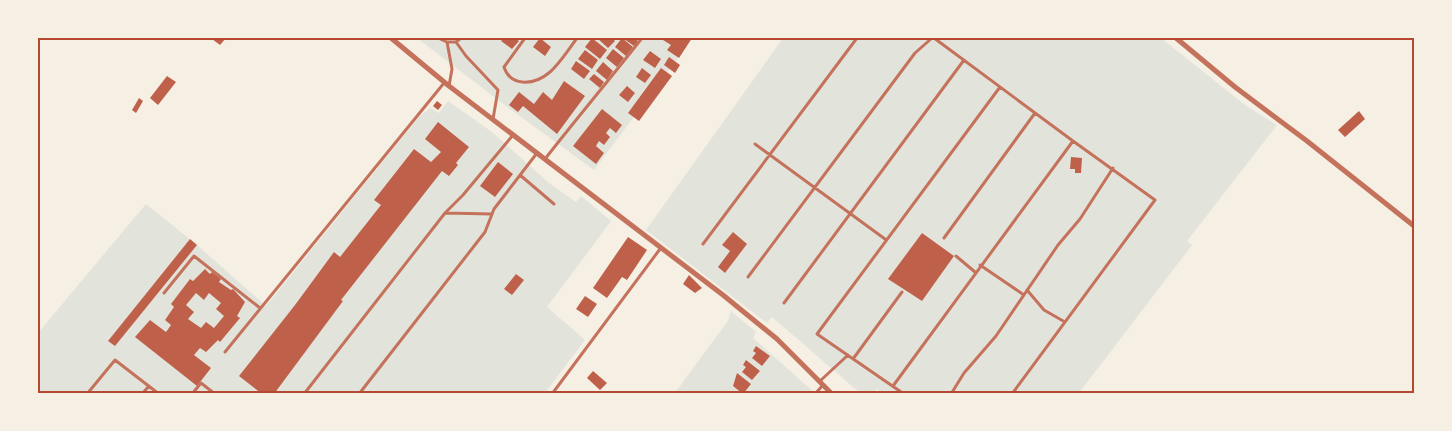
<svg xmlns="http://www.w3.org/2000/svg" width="1452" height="431" viewBox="0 0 1452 431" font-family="Poppins,sans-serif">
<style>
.green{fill:#e2e4dc}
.building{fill:#bf614a;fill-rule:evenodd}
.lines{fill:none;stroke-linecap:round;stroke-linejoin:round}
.service{stroke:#c5725c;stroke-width:3}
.minor{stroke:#c5725c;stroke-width:5}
.neatline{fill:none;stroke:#b5482f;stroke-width:2}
</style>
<rect width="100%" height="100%" fill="#f6efe4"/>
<path class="green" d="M 417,38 L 693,38 L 594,170 L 506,106 Z
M 783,38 L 1161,38 L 1245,105 L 1277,125 L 1187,241 L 1192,245 L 1079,393 L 883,394 L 877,389 L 873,393 L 860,393 L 772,317 L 767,323 L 646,230 Z
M 448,101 L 492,132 L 549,183 L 576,202 L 581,196 L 611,221 L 547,307 L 585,340 L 545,393 L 38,394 L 38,333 L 146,204 L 197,245 L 266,306 L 418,118 L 430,108 L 439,113 Z
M 731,311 L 756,332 L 753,338 L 815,393 L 674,394 L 728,321 Z"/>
<path class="building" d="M 213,38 L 226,38 L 220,45 L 212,39 Z
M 504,38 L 515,38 L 519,41 L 512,49 L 501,41 Z
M 540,38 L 551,47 L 545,56 L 533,47 Z
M 592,38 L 607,50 L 600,59 L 585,47 Z
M 597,38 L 612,38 L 615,41 L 608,48 Z
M 622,38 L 633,47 L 626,56 L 615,47 Z
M 626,38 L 634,38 L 638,41 L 634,46 L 624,39 Z
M 665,38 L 692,38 L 679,58 L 667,50 L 671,45 L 663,40 Z
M 613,49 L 624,58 L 617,67 L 606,58 Z
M 585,50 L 598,60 L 592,69 L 578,59 Z
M 650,51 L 661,59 L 655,68 L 643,60 Z
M 669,57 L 680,65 L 675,73 L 664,65 Z
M 576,61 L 590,71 L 584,79 L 571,69 Z
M 603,62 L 613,71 L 607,80 L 596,71 Z
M 642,68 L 651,75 L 645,83 L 636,77 Z
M 661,68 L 672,76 L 639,121 L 628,113 Z
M 594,74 L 604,82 L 600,88 L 589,79 Z
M 167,76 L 176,82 L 158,105 L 150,98 Z
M 564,81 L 585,96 L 557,134 L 523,106 L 518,112 L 509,105 L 519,92 L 534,104 L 543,92 L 552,100 Z
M 627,86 L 635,93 L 628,102 L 619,95 Z
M 139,98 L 143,101 L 136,113 L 132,110 Z
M 437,101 L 442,105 L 438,110 L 433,106 Z
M 602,109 L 622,125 L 616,133 L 610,128 L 606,133 L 610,137 L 604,145 L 599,141 L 596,146 L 604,153 L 596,164 L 573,146 Z
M 1359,111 L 1365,119 L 1345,137 L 1338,130 Z
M 438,122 L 469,147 L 456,163 L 458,165 L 449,176 L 442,171 L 341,300 L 343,301 L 274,394 L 262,394 L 239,376 L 295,305 L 334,252 L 340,257 L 381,205 L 374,200 L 414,149 L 431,162 L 441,152 L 425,139 Z
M 1071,157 L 1082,158 L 1081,173 L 1075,173 L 1075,169 L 1070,169 Z
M 498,162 L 513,174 L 495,197 L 480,186 Z
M 733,232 L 747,244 L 725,273 L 718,267 L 730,251 L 722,245 Z
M 922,233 L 954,256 L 922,301 L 888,279 Z
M 628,237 L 647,250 L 627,280 L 622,277 L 607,298 L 593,288 Z
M 190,239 L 197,245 L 115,346 L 108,341 Z
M 205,269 L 210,274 L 212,272 L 221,279 L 219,282 L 231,290 L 233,289 L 245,302 L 237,316 L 240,318 L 220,342 L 218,340 L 206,352 L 200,348 L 194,355 L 211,368 L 197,386 L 135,337 L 150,320 L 166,332 L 171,325 L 165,320 L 174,307 L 171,304 L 190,279 L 193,281 ZM 196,293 L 204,300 L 209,293 L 221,303 L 216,309 L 224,316 L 214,328 L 206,322 L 201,328 L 188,319 L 194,312 L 186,305 Z
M 516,274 L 524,280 L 512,295 L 504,289 Z
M 689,275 L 702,288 L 695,293 L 683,284 Z
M 585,296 L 597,304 L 588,317 L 576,309 Z
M 756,346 L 770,356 L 762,366 L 752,358 L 756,353 L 753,351 Z
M 746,360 L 760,371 L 752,380 L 742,372 L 746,367 L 743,365 Z
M 593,371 L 607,383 L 600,390 L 587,378 Z
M 737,373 L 751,384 L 743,394 L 733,386 Z"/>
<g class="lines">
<path class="service" d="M 438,38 L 447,42 L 456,42
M 461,38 L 456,42 L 466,56 L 498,90 L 493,119
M 525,38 L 504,67 C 511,88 535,85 550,72 C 560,63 569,49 577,38
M 934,38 L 1073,141
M 447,42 L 452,69 L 449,86
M 755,144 L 885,239
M 545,159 C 577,118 610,79 642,38
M 520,175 L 554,204
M 445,213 L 463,195 L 513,135
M 944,238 L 1035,113
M 703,244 L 857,38
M 956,256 L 975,272
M 980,265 L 1024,295
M 748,277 L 915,53 L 932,38
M 1027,290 L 1044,310 L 1065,322
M 164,293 L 194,256 L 260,308
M 784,303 L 964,60
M 225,352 L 444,83
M 853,359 L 902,292
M 820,381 L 848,355
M 893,386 L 1073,141 L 1155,200 L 1012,394
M 87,394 L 115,360 L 159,394
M 142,394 L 149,386
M 192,394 L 201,383 L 215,394
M 304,394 L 445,213 L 491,214
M 359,394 L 485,232 L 494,209 L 537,153
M 552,394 L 660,249
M 815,394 L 823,385
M 904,394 L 817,334 L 1000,87
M 951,394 L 964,373 L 996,336 L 1058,245 L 1080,219 L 1113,168"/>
<path class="minor" d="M 391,38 L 449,86 L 723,295 L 777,339 L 832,394
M 1176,38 L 1235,87 L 1307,141 L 1414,226"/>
</g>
<rect width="1452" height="431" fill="none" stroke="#f6efe4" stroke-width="78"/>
<rect x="39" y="39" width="1374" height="353" class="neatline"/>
</svg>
